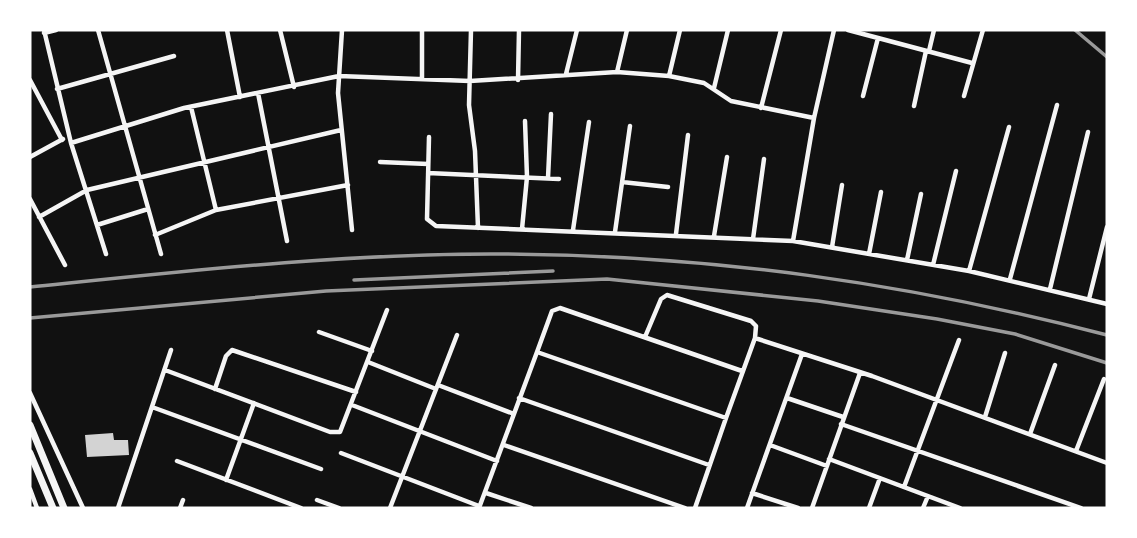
<svg xmlns="http://www.w3.org/2000/svg" width="1137" height="538" viewBox="0 0 1137 538" font-family="'Public Sans',sans-serif">
<style>
.building{fill:#d3d3d3}
.lines{fill:none;stroke-linecap:round;stroke-linejoin:round}
.minor{stroke:#f5f5f5;stroke-width:4.5}
.primary{stroke:#f5f5f5;stroke-width:7}
.rail{stroke:#9a9a9a;stroke-width:3.5}
</style>
<rect width="100%" height="100%" fill="#111"/>
<path class="building" d="M 113,433 L 114,440 L 128,440 L 129,455 L 87,457 L 85,435 Z"/>
<g class="lines">
<path class="minor" d="M 44,30 L 71,143 L 106,254
M 98,30 L 161,254
M 227,30 L 240,97
M 280,30 L 294,87
M 342,30 L 338,93 L 352,230
M 471,30 L 469,105 L 475,151 L 478,228
M 848,30 L 972,63
M 44,33 L 56,30
M 929,51 L 934,30
M 617,72 L 627,30
M 566,74 L 577,30
M 669,76 L 680,30
M 422,78 L 422,30
M 30,80 L 62,140
M 518,80 L 519,30
M 714,88 L 728,30
M 57,89 L 174,56
M 258,93 L 287,241
M 863,96 L 878,38
M 964,96 L 983,30
M 914,106 L 926,51
M 191,107 L 216,210
M 761,108 L 781,30
M 429,137 L 427,219 L 436,226 L 793,241 L 969,271 L 1107,304
M 71,143 L 184,108 L 339,76 L 470,81 L 617,72 L 669,76 L 704,83 L 731,101 L 814,118
M 30,157 L 63,139
M 380,162 L 428,164
M 428,173 L 559,179
M 548,178 L 551,114
M 622,182 L 668,187
M 30,199 L 65,265
M 39,217 L 87,190 L 341,130
M 97,225 L 148,209
M 522,229 L 527,177 L 525,121
M 573,230 L 589,122
M 615,232 L 630,126
M 676,234 L 688,135
M 155,235 L 216,210 L 348,185
M 714,236 L 727,157
M 753,239 L 764,159
M 793,241 L 814,118 L 834,30
M 832,247 L 842,185
M 869,254 L 881,192
M 907,260 L 921,194
M 933,265 L 956,171
M 969,271 L 1009,127
M 1010,279 L 1057,105
M 1050,289 L 1088,132
M 1089,299 L 1107,227
M 319,332 L 372,351
M 645,337 L 661,299 L 667,295 L 751,321 L 756,326 L 755,338
M 537,352 L 552,311 L 560,308 L 742,371
M 368,362 L 436,389
M 165,370 L 330,432 L 340,432 L 387,310
M 438,385 L 514,414
M 215,389 L 226,356 L 232,350 L 356,392
M 30,393 L 83,508
M 519,398 L 709,465
M 787,398 L 843,417
M 352,405 L 497,461
M 152,407 L 321,469
M 985,417 L 1005,353
M 841,424 L 1081,508
M 1030,434 L 1055,365
M 504,445 L 685,508
M 770,445 L 827,466
M 1076,451 L 1104,379
M 341,453 L 479,506
M 829,459 L 960,508
M 177,461 L 301,508
M 226,480 L 254,403
M 904,487 L 959,340
M 30,489 L 37,508
M 486,493 L 531,508
M 752,493 L 798,508
M 317,500 L 339,508
M 118,508 L 171,350
M 180,508 L 183,500
M 390,508 L 457,335
M 479,508 L 537,352 L 726,418 L 755,338 L 872,376 L 1107,463
M 695,508 L 726,418
M 747,508 L 802,354
M 812,508 L 860,373
M 869,508 L 880,478
M 923,508 L 928,496"/>
<path class="primary" d="M 30,425 L 64,508
M 30,453 L 53,508"/>
<path class="rail" d="M 1075,30 L 1107,57
M 354,280 L 553,271
M 30,287 C 186,271 346,253 503,254 C 711,255 907,283 1107,335
M 30,318 L 326,291 L 607,279 L 818,301 L 937,319 L 1015,334 L 1107,363"/>
</g>
<rect width="1137" height="538" fill="none" stroke="#ffffff" stroke-width="63"/>
</svg>
